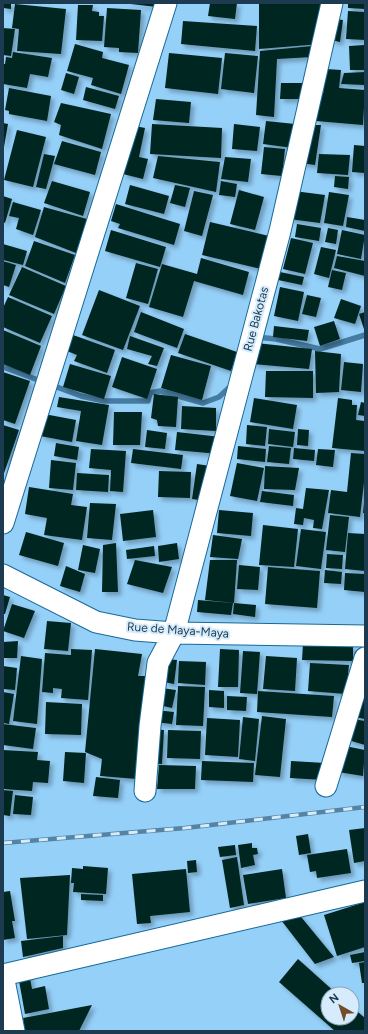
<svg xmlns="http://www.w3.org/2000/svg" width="368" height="1034" viewBox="0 0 368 1034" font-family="Figtree,sans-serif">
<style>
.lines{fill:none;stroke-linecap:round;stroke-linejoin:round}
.stream{stroke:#467ca1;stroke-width:5.5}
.building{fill:#022621;filter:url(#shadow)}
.minor-casing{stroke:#176998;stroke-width:23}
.minor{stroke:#fff;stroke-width:21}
.rail-casing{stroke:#5683a2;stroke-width:4.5}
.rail{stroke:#d6ecfc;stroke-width:3;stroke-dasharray:9;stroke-linecap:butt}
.labels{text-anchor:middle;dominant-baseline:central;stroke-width:4;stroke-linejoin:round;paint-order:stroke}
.street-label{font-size:12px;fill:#1c3b50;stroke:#d6ecfc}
</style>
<defs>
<filter id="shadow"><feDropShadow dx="3.5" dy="3.5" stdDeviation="2" flood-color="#0004"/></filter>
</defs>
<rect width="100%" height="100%" fill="#95d0f9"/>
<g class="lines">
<path class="stream" d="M 256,337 L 276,339 L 320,349 L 365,335
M 3,367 L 81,396 L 104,401 L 148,401 L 150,393 L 160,391 L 203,403 L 219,397 L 233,384"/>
</g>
<path class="building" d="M 3,3 L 11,3 L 11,9 L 3,8 Z
M 122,3 L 158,3 L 157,7 Z
M 210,3 L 237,3 L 235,19 L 208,16 Z
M 259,3 L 322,3 L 321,44 L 259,49 Z
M 348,3 L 365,3 L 365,9 L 348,8 Z
M 15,4 L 66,9 L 61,54 L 17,51 L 19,29 L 12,28 Z
M 78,5 L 93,5 L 92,11 L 99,12 L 99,16 L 104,16 L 102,41 L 76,40 Z
M 107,8 L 141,10 L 138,53 L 119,52 L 119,48 L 104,47 Z
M 348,11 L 365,12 L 365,40 L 346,39 Z
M 335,19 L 343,20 L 340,42 L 331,40 Z
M 183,21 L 257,26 L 255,51 L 181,44 Z
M 3,28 L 15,29 L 11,56 L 3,55 Z
M 75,44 L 103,52 L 102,58 L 129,65 L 121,94 L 91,85 L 93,78 L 67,71 Z
M 364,45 L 365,70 L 350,70 L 349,46 Z
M 312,46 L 312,57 L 277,59 L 274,117 L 256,115 L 260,51 Z
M 13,52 L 52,58 L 48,77 L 30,74 L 27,88 L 3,84 L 3,64 L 5,64 L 6,57 L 12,58 Z
M 169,53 L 222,58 L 218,94 L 165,88 Z
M 225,53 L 258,56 L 254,93 L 221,89 Z
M 326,69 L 341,70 L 339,88 L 365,90 L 363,125 L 316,121 L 319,94 L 323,94 Z
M 365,72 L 365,85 L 341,84 L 344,73 Z
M 66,73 L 79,77 L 74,94 L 61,90 Z
M 281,83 L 302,83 L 302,99 L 280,99 Z
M 86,87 L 119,96 L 115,109 L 83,100 Z
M 9,88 L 51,96 L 47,121 L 9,114 L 9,111 L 5,110 Z
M 156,99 L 191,102 L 189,123 L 153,120 Z
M 61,103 L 111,114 L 102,149 L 59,135 L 61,125 L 54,122 Z
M 266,121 L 295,124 L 293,148 L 263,144 Z
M 3,123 L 8,124 L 4,147 L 3,147 Z
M 152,124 L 222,128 L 221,158 L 150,154 Z
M 234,124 L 260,127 L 257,151 L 232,149 Z
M 309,125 L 321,125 L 315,165 L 301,163 Z
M 135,126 L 145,128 L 139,157 L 148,159 L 143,179 L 123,174 Z
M 17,130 L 46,137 L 33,187 L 4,180 Z
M 62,141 L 101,152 L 95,175 L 54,164 Z
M 354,145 L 365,146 L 365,173 L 352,172 Z
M 264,147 L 285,149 L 282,176 L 261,174 Z
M 44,154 L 55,156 L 46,189 L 36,187 Z
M 319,154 L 350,155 L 348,175 L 317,173 Z
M 158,156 L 220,162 L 216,192 L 153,178 Z
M 225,157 L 251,159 L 248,182 L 221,179 Z
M 335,176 L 349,177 L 348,189 L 334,187 Z
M 52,181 L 90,192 L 83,216 L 44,203 Z
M 221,181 L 237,184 L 235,197 L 219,195 Z
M 130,185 L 169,196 L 164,214 L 125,204 Z
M 175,185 L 190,188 L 185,207 L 170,203 Z
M 239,190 L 264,197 L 255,230 L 230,224 Z
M 194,191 L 213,195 L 202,236 L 184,231 Z
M 294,191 L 325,195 L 320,223 L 289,219 Z
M 329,192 L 349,195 L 343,226 L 324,223 Z
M 3,196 L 12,199 L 5,223 L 3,222 Z
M 13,202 L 41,210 L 33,235 L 16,229 L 19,218 L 9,216 Z
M 116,204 L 180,224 L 174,245 L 118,228 L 120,224 L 111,221 Z
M 44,207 L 87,219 L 76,253 L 35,237 Z
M 347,217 L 365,220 L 365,231 L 346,227 Z
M 210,222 L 269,236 L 261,269 L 202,255 Z
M 297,224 L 321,228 L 319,241 L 295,237 Z
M 328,228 L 338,230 L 336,244 L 325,242 Z
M 111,230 L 166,247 L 160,267 L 105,251 Z
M 342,230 L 365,235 L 361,259 L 337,254 Z
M 291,238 L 313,243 L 305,274 L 283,269 Z
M 34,241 L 75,255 L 65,283 L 25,266 Z
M 3,244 L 27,251 L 23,265 L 3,260 Z
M 321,247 L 336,250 L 329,278 L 314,274 Z
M 337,256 L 365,261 L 365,276 L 334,268 Z
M 201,258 L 249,272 L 243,295 L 194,281 L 183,317 L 149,307 L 162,264 L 197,274 Z
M 3,261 L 16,265 L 9,287 L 3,285 Z
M 136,263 L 158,269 L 148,304 L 126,298 Z
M 22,267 L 66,286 L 54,314 L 9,295 Z
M 332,270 L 346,273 L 342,290 L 328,287 Z
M 280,272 L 304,277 L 302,285 L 278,280 Z
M 280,287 L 304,292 L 298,321 L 274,316 Z
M 99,290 L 140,306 L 123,350 L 82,335 Z
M 307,295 L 321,298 L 316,317 L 302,314 Z
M 8,297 L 52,316 L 40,343 L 3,327 L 3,308 Z
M 341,299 L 361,306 L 355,324 L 334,318 Z
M 141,312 L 184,329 L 177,348 L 134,332 Z
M 365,312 L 365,332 L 359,314 Z
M 334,321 L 340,339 L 320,346 L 314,327 Z
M 274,326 L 309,330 L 307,341 L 273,337 Z
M 3,330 L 41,346 L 30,375 L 3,364 Z
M 185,334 L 237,352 L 231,371 L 178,353 Z
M 73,335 L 115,350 L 107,373 L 74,361 L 77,355 L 67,351 Z
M 130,336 L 164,348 L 157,366 L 148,364 L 152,356 L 127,349 Z
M 256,343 L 312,349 L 309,369 L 253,364 Z
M 315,351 L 341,354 L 339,392 L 316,393 Z
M 171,355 L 211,366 L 202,400 L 161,388 Z
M 122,357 L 157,369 L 147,399 L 112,387 Z
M 344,362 L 363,364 L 361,392 L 341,390 Z
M 70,364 L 111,376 L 104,399 L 63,387 Z
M 266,371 L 313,371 L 313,398 L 265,397 Z
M 3,372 L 30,381 L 15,424 L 3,420 Z
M 154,394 L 178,397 L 176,427 L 158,426 L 157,420 L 151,418 Z
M 59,397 L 109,405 L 102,445 L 76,441 L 81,411 L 57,407 Z
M 254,398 L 297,405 L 293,429 L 250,422 Z
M 338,398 L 352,400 L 352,405 L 357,405 L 356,420 L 365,421 L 365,451 L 332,448 Z
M 361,402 L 365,403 L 365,416 L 358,415 Z
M 182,406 L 216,408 L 216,431 L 181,429 Z
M 114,412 L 142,412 L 140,445 L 113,445 Z
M 44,414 L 76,420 L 72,442 L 40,436 Z
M 3,425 L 19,430 L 3,476 Z
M 247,425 L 267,427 L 265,446 L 246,444 Z
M 269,429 L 295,432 L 293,447 L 268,444 Z
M 298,429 L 309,430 L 308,446 L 297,445 Z
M 147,430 L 167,433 L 165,449 L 145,447 Z
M 177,432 L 221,437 L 219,454 L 175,450 Z
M 56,443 L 79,447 L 77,460 L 54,456 Z
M 238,446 L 266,449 L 265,462 L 237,459 Z
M 269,446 L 291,448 L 289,464 L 267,462 Z
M 294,448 L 315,450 L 314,461 L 293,459 Z
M 91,449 L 126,451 L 123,492 L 110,491 L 111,470 L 89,468 Z
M 133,449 L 183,455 L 181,469 L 131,463 Z
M 318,449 L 335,450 L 333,467 L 316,465 Z
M 351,453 L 365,454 L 365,474 L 360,517 L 328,513 L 331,490 L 347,492 Z
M 51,460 L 76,463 L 73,490 L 49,488 Z
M 237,463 L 264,468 L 257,501 L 230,496 Z
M 197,464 L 210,466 L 206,501 L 192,499 Z
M 265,466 L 299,468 L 295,490 L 264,489 Z
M 159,471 L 191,472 L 190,498 L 158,497 Z
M 77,473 L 109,475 L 108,492 L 76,490 Z
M 29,487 L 73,494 L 71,505 L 87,507 L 82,540 L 44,535 L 47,518 L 25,514 Z
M 306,488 L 329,490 L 322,529 L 313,528 L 314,520 L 304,518 L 303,525 L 294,524 L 296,508 L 303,509 Z
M 262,491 L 294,495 L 293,506 L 260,502 Z
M 90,503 L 116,504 L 112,540 L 87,538 Z
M 364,503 L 365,503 L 365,513 L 363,513 Z
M 153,510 L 156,537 L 123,541 L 120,514 Z
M 219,510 L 253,513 L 251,536 L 217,533 Z
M 330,515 L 349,517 L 345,552 L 326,550 Z
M 263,525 L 298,529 L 294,567 L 259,565 Z
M 301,529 L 326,532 L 321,569 L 296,566 Z
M 26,532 L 64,543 L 58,566 L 19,555 Z
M 348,533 L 365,534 L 365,571 L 345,569 Z
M 213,535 L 242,539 L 238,559 L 210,557 Z
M 116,543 L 118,592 L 102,592 L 103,545 Z
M 177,543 L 179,559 L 159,562 L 158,546 Z
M 83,545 L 100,549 L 95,573 L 78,570 Z
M 154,546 L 155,556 L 127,559 L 126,550 Z
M 327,554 L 343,555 L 342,569 L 326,568 Z
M 135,560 L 172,567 L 163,593 L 127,584 Z
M 210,560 L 237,560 L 234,603 L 205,600 Z
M 239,565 L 260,567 L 258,590 L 237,589 Z
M 66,566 L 85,574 L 80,592 L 60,586 Z
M 268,567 L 320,571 L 317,608 L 265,604 Z
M 325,570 L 342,572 L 341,584 L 324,583 Z
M 345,573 L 365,574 L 365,592 L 344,590 Z
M 3,595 L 10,597 L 5,614 L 3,614 Z
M 198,600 L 233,603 L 231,615 L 197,612 Z
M 234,603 L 256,605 L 255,617 L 233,614 Z
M 12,604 L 35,611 L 24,638 L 3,631 Z
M 47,621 L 71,623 L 68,651 L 44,649 Z
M 18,641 L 17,658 L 3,658 L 3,642 Z
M 303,644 L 353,646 L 353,661 L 302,660 Z
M 71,649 L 92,650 L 88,700 L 61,698 L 62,689 L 53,688 L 53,693 L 42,692 L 45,653 L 71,655 Z
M 95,649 L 142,654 L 138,676 L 154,676 L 137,779 L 100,776 L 102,759 L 85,752 Z
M 220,649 L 239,650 L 238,687 L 218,687 Z
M 243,651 L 260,652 L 257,694 L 240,693 Z
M 21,656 L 42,659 L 37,724 L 13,721 Z
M 266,656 L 297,658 L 295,691 L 263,689 Z
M 167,659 L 177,660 L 174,684 L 164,682 Z
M 179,661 L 206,662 L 205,685 L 178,683 Z
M 310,663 L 349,665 L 346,694 L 308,691 Z
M 3,666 L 17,668 L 15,690 L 3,689 Z
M 365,685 L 365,719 L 354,717 Z
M 178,686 L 205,687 L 203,726 L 176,725 Z
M 162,688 L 176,690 L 172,708 L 159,705 Z
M 209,690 L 224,691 L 224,708 L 209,707 Z
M 258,691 L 334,696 L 332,717 L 257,712 Z
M 3,692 L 14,694 L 9,724 L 3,723 Z
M 227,696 L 247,697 L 246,711 L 227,710 Z
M 46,702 L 82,704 L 81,735 L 45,734 Z
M 156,710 L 174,712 L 172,724 L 155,722 Z
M 262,716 L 286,719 L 280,777 L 255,775 Z
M 243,717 L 259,719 L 255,761 L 239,759 Z
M 207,718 L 240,720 L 238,757 L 205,755 Z
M 353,719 L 365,721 L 365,745 L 348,740 Z
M 3,724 L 36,728 L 33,749 L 3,745 Z
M 152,729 L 164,730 L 162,764 L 149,763 Z
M 168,730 L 201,731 L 200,759 L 167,758 Z
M 340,745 L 365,750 L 363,776 L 338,772 Z
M 3,750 L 38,752 L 37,760 L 50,761 L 48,783 L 33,782 L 32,791 L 3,789 Z
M 65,752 L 86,753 L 84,783 L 63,781 Z
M 202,761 L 254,763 L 253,782 L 201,780 Z
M 291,761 L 325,763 L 324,780 L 290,778 Z
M 159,765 L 196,766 L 195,789 L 157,789 Z
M 96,777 L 120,780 L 118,798 L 93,796 Z
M 3,790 L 13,791 L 10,816 L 3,815 Z
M 15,795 L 33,797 L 31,815 L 13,814 Z
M 365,828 L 365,861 L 354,863 L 349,830 Z
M 308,834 L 311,853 L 299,855 L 296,836 Z
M 252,843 L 252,848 L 257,848 L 258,854 L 253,855 L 255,865 L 241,868 L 238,845 Z
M 235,845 L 236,855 L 220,857 L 218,847 Z
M 347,849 L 351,873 L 317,878 L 316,871 L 310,872 L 307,855 Z
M 237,857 L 244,905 L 230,908 L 222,860 Z
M 196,860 L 197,872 L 188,873 L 187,861 Z
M 83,866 L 108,868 L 106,894 L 73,892 L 74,883 L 71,883 L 72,868 L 83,869 Z
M 186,869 L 190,912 L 150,916 L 151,923 L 137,924 L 132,874 Z
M 282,869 L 286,898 L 248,904 L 243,875 Z
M 70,875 L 67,935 L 27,939 L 20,878 Z
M 10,891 L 15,921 L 12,921 L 15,938 L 3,940 L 3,892 Z
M 81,894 L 103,895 L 103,901 L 81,900 Z
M 365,902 L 365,947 L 337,956 L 324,915 Z
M 297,912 L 334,957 L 315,964 L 281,920 Z
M 63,936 L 63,948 L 23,957 L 21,941 Z
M 365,952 L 365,961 L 352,963 L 350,955 Z
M 298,959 L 337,994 L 328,994 L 328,1018 L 352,1018 L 352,1007 L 365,1018 L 365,1031 L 335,1031 L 279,982 Z
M 365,962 L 365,983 L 362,983 L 359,963 Z
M 29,973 L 32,989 L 45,986 L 49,1009 L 25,1014 L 18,975 Z
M 92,1005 L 79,1031 L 25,1031 L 23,1018 Z"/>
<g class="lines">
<g class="minor-casing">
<path id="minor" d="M 3,523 L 166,3
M 3,575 L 96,622 L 135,630 L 174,633 L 365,636
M 326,786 L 365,658
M 145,791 L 150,726 L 158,663 L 174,633 L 280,231 L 332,3
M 3,975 L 365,891
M 3,975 L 14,1031"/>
</g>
<use href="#minor" class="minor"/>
<g class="rail-casing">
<path id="rail" d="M 3,843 L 185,828 L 365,807"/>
</g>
<use href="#rail" class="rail"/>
</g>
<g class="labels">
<g class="street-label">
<text transform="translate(256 319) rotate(-75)">Rue Bakotas</text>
<text transform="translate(178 630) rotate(4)">Rue de Maya-Maya</text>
</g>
</g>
<rect width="368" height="1034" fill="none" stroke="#1c3b50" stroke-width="8"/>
<g transform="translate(340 1006) rotate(321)"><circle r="19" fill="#d6ecfc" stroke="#8ca5b7"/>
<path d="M0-3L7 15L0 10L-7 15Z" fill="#734c2a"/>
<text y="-6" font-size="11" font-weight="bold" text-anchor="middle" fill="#1c3b50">N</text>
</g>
</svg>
